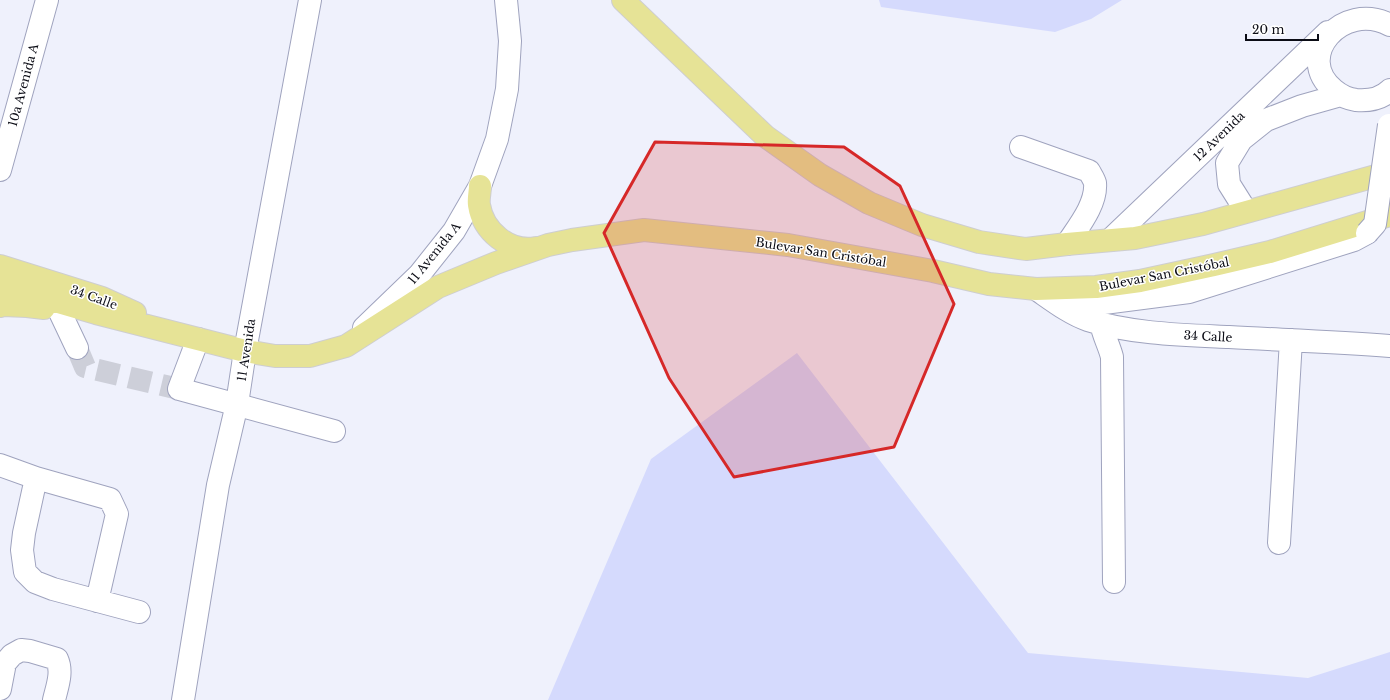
<svg xmlns="http://www.w3.org/2000/svg" width="1390" height="700" viewBox="0 0 1390 700" font-family="'Libre Baskerville',serif">
<style>
.green{fill:#d5dafd}
.lines{fill:none;stroke-linecap:round;stroke-linejoin:round}
.minor-tunnel{stroke:#cdcfd9;stroke-width:22;stroke-dasharray:22 11;stroke-linecap:butt}
.minor-casing{stroke:#9fa3be;stroke-width:24}
.major-casing{stroke:#ceced0;stroke-width:24}
.minor{stroke:#fff;stroke-width:22}
.major{stroke:#e6e396;stroke-width:22}
.minor-bridge-casing{stroke:#9fa3be;stroke-width:24;stroke-linecap:butt}
.minor-bridge{stroke:#fff;stroke-width:22}
.marked{fill:#d62828;fill-opacity:0.2;stroke:#d62828;stroke-width:3;stroke-linejoin:round}
.labels{text-anchor:middle;dominant-baseline:central;stroke-width:3;stroke-linejoin:round;paint-order:stroke}
.street-label{font-size:12px;fill:#0b0c15;stroke:#fff}
</style>
<rect width="100%" height="100%" fill="#eff1fc"/>
<path class="green" d="M 879,0 L 1122,0 L 1091,19 L 1055,32 L 881,7 Z
M 797,353 L 1028,653 L 1308,678 L 1390,652 L 1390,700 L 548,700 L 651,459 Z"/>
<g class="lines">
<path class="minor-tunnel" d="M 77,348 L 85,367 L 179,389"/>
<g class="minor-casing">
<path id="minor" d="M 1390,25 C 1342,0 1293,57 1334,90 C 1340,95 1348,99 1356,100 C 1368,101 1381,99 1390,90
M 1021,147 L 1089,171 C 1091,175 1094,179 1095,183 C 1097,204 1078,227 1067,244
M 0,170 L 47,0
M 1246,211 L 1229,184 L 1227,163 L 1241,140 L 1266,120 L 1302,106 L 1341,95
M 1110,240 L 1328,32
M 1036,289 C 1052,300 1070,314 1088,320 C 1131,334 1185,335 1229,337 C 1283,340 1337,342 1390,346
M 1065,308 L 1189,292 L 1354,240 L 1367,233
M 59,310 L 77,348
M 1101,323 C 1103,335 1109,345 1112,357 L 1114,582
M 364,328 L 419,275 L 454,231 L 480,186 L 497,139 L 507,89 L 510,41 L 506,0
M 198,339 L 179,389 L 334,431
M 0,465 L 36,478 L 24,533 L 22,550 L 25,572 L 35,582 L 53,589 L 139,612
M 36,478 L 110,499 L 117,514 L 97,601
M 1279,543 L 1291,340
M 0,689 L 5,663 L 12,655 L 21,650 L 30,651 L 57,659 C 63,672 57,687 54,700
M 183,700 L 218,485 L 237,404 L 245,351 L 310,0"/>
</g>
<g class="major-casing">
<path id="major" d="M 623,0 L 765,136 L 820,175 L 869,203 L 922,225 L 979,242 L 1026,249 L 1067,244 L 1135,238 L 1203,224 L 1390,172
M 480,186 C 480,192 478,199 479,205 C 483,231 509,253 536,248
M 0,266 L 102,298 L 135,313
M 0,285 L 96,313 L 245,351 L 275,356 L 310,356 L 346,346 L 438,287 L 496,263 L 548,245 L 572,240 L 644,230 L 788,245 L 933,271 L 989,284 L 1036,289 L 1096,287 L 1140,281 L 1214,265 L 1270,252 L 1390,215
M 0,306 L 3,305 L 27,306 L 44,308"/>
</g>
<use href="#minor" class="minor"/>
<use href="#major" class="major"/>
<g class="minor-bridge-casing">
<path id="minor-bridge" d="M 1367,233 L 1375,224 L 1389,125"/>
</g>
<use href="#minor-bridge" class="minor-bridge"/>
</g>
<path class="marked" d="M 655,142 L 844,147 L 900,186 L 954,304 L 894,447 L 734,477 L 669,378 L 604,233 Z"/>
<g class="labels">
<g class="street-label">
<text transform="translate(23 85) rotate(-75)">10a Avenida A</text>
<text transform="translate(1219 136) rotate(-44)">12 Avenida</text>
<text transform="translate(821 252) rotate(9)">Bulevar San Cristóbal</text>
<text transform="translate(434 253) rotate(-51)">11 Avenida A</text>
<text transform="translate(1164 274) rotate(-11)">Bulevar San Cristóbal</text>
<text transform="translate(94 297) rotate(20)">34 Calle</text>
<text transform="translate(1208 336) rotate(3)">34 Calle</text>
<text transform="translate(246 350) rotate(-81)">11 Avenida</text>
</g>
</g>
<path d="M1246 34v6h72v-6" fill="none" stroke="#0b0c15" stroke-width="2"/>
<text x="1252" y="34" font-size="12" fill="#0b0c15" stroke="#ffffff" stroke-width="3" paint-order="stroke">20 m</text>
</svg>
